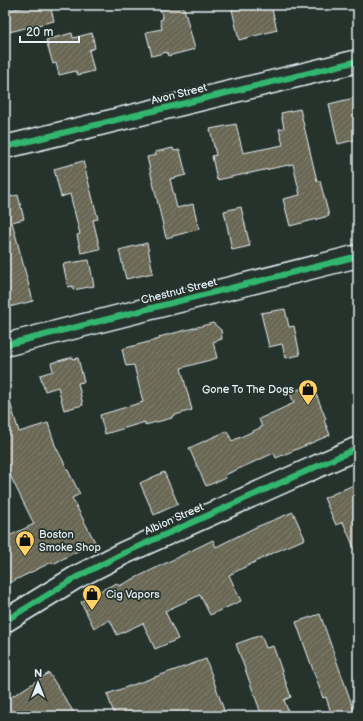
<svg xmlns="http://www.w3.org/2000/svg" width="363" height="721" viewBox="0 0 363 721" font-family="'Balsamiq Sans',sans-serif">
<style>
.building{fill:url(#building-hatch);stroke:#e8f1f8}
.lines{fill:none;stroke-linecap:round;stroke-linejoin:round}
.street-casing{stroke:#e8f1f8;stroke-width:25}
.secondary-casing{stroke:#e8f1f8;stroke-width:25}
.street{stroke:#26332d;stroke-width:22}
.secondary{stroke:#26332d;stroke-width:22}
.cycleway-casing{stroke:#26332d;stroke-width:8}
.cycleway{stroke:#33b770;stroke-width:6}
.labels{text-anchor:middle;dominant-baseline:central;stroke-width:3.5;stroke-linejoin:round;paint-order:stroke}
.street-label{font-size:11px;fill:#e8f1f8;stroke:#26332d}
.poi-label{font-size:11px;fill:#e8f1f8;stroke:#26332d;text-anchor:start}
</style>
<defs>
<pattern id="building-hatch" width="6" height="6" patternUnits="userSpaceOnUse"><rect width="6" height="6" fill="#6a6854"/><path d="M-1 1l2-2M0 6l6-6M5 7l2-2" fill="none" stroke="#7f7e6d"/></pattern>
</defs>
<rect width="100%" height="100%" fill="#26332d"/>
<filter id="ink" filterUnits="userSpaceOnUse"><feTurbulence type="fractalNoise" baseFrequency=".025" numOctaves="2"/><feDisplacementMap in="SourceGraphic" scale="8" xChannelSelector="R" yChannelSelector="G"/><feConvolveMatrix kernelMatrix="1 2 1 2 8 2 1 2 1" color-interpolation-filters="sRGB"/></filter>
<g filter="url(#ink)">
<path class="building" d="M 32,5 L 50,5 L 54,21 L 5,33 L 5,11 Z
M 159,5 L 183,5 L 195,49 L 168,56 L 167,52 L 152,56 L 146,32 L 162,29 L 160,20 L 163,19 Z
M 231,5 L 271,5 L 277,30 L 239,40 Z
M 72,33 L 73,38 L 92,33 L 95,48 L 89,50 L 94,71 L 78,75 L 76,71 L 59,75 L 56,63 L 53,64 L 46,40 Z
M 358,97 L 358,139 L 338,144 L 329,104 Z
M 300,109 L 317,181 L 320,181 L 329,216 L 290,226 L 283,199 L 300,195 L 293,164 L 217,180 L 212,156 L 216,155 L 210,129 L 236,124 L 243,153 L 283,145 L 279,129 L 284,128 L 281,113 Z
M 173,148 L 174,151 L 180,150 L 186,175 L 170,179 L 177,208 L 193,204 L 199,229 L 166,238 L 147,157 L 156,155 L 155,152 Z
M 83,161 L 98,219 L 93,220 L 100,249 L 81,253 L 77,235 L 80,234 L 70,194 L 61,197 L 54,169 Z
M 18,195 L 24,219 L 12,222 L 33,301 L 5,308 L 5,198 Z
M 241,207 L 250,246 L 232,250 L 224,211 Z
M 147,243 L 153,273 L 126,279 L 119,250 Z
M 89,260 L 94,286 L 73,290 L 73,286 L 68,287 L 63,264 Z
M 285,309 L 289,327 L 294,326 L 300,355 L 286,358 L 282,344 L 269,347 L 261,313 Z
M 213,323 L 221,330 L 222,339 L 213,342 L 217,358 L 181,368 L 192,410 L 172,416 L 172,418 L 145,425 L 145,422 L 105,434 L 100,415 L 143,402 L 134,365 L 126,366 L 122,349 L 160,339 L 159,337 Z
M 73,357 L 73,359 L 78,358 L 84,382 L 78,383 L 83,405 L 64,410 L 58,387 L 45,391 L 40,375 L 53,371 L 51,363 Z
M 312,384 L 326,419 L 324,420 L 330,435 L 276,458 L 274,453 L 225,475 L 226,478 L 206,486 L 189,448 L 227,431 L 232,441 L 262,427 L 259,419 L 294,403 L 290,393 Z
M 5,399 L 9,399 L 19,432 L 48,423 L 55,445 L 80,494 L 72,498 L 95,542 L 53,564 L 52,562 L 5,585 L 5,554 L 10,551 L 5,538 L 34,524 L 5,465 Z
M 164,472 L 178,504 L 154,515 L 140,483 Z
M 358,483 L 358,557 L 343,522 L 336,525 L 324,498 Z
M 293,512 L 305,539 L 275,552 L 229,575 L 241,601 L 210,615 L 200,595 L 165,611 L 178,639 L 155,649 L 143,623 L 117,635 L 110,620 L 94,628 L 81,602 L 94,595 L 93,594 L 117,583 L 119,586 L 213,540 L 216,547 L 254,528 Z
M 320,614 L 356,716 L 332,716 L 326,697 L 323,698 L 296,622 Z
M 261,635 L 266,648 L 273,646 L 278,660 L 291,697 L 284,700 L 290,716 L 262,716 L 236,644 Z
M 206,659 L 226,716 L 115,716 L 107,694 Z
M 49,673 L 76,716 L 5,716 L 5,701 Z"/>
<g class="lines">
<g class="street-casing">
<path id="street" d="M 5,147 L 358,61
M 5,345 L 358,256"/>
</g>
<g class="secondary-casing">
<path id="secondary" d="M 5,621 L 75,578 L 124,553 L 358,448"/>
</g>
<use href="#street" class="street"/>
<use href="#secondary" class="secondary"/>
<g class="cycleway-casing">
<path id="cycleway" d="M 5,147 L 358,61
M 5,345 L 358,256
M 5,621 L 75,578 L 124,553 L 358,448"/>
</g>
<use href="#cycleway" class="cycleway"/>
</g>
</g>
<defs>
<g id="shop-pin" transform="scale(1)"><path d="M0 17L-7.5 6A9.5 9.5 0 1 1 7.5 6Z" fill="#ffd166" stroke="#26332d"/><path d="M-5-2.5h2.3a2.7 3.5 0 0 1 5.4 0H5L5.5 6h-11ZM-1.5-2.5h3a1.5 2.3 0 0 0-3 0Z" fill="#111"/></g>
</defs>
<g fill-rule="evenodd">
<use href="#shop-pin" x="308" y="389"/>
<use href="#shop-pin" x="25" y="540"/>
<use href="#shop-pin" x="92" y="594"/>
</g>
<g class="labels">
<g class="street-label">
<text transform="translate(179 94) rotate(-14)">Avon Street</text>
<text transform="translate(179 291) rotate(-14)">Chestnut Street</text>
<text transform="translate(174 519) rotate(-24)">Albion Street</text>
</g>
<g class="poi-label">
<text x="294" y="389" text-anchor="end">Gone To The Dogs</text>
<text x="39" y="534">Boston<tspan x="39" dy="13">Smoke Shop</tspan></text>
<text x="106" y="594">Cig Vapors</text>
</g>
</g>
<rect width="363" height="721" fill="none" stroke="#26332d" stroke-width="20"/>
<rect x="10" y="10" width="343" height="701" fill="none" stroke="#e8f1f8" stroke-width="1.5" filter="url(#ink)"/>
<g transform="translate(38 683)" stroke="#26332d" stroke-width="3" paint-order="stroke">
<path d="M0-3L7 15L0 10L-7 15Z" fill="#e8f1f8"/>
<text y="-6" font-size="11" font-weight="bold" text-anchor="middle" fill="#e8f1f8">N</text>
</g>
<path d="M20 36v6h59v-6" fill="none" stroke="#e8f1f8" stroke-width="2"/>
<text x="26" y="36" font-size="12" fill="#e8f1f8" stroke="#26332d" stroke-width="3" paint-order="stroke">20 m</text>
</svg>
